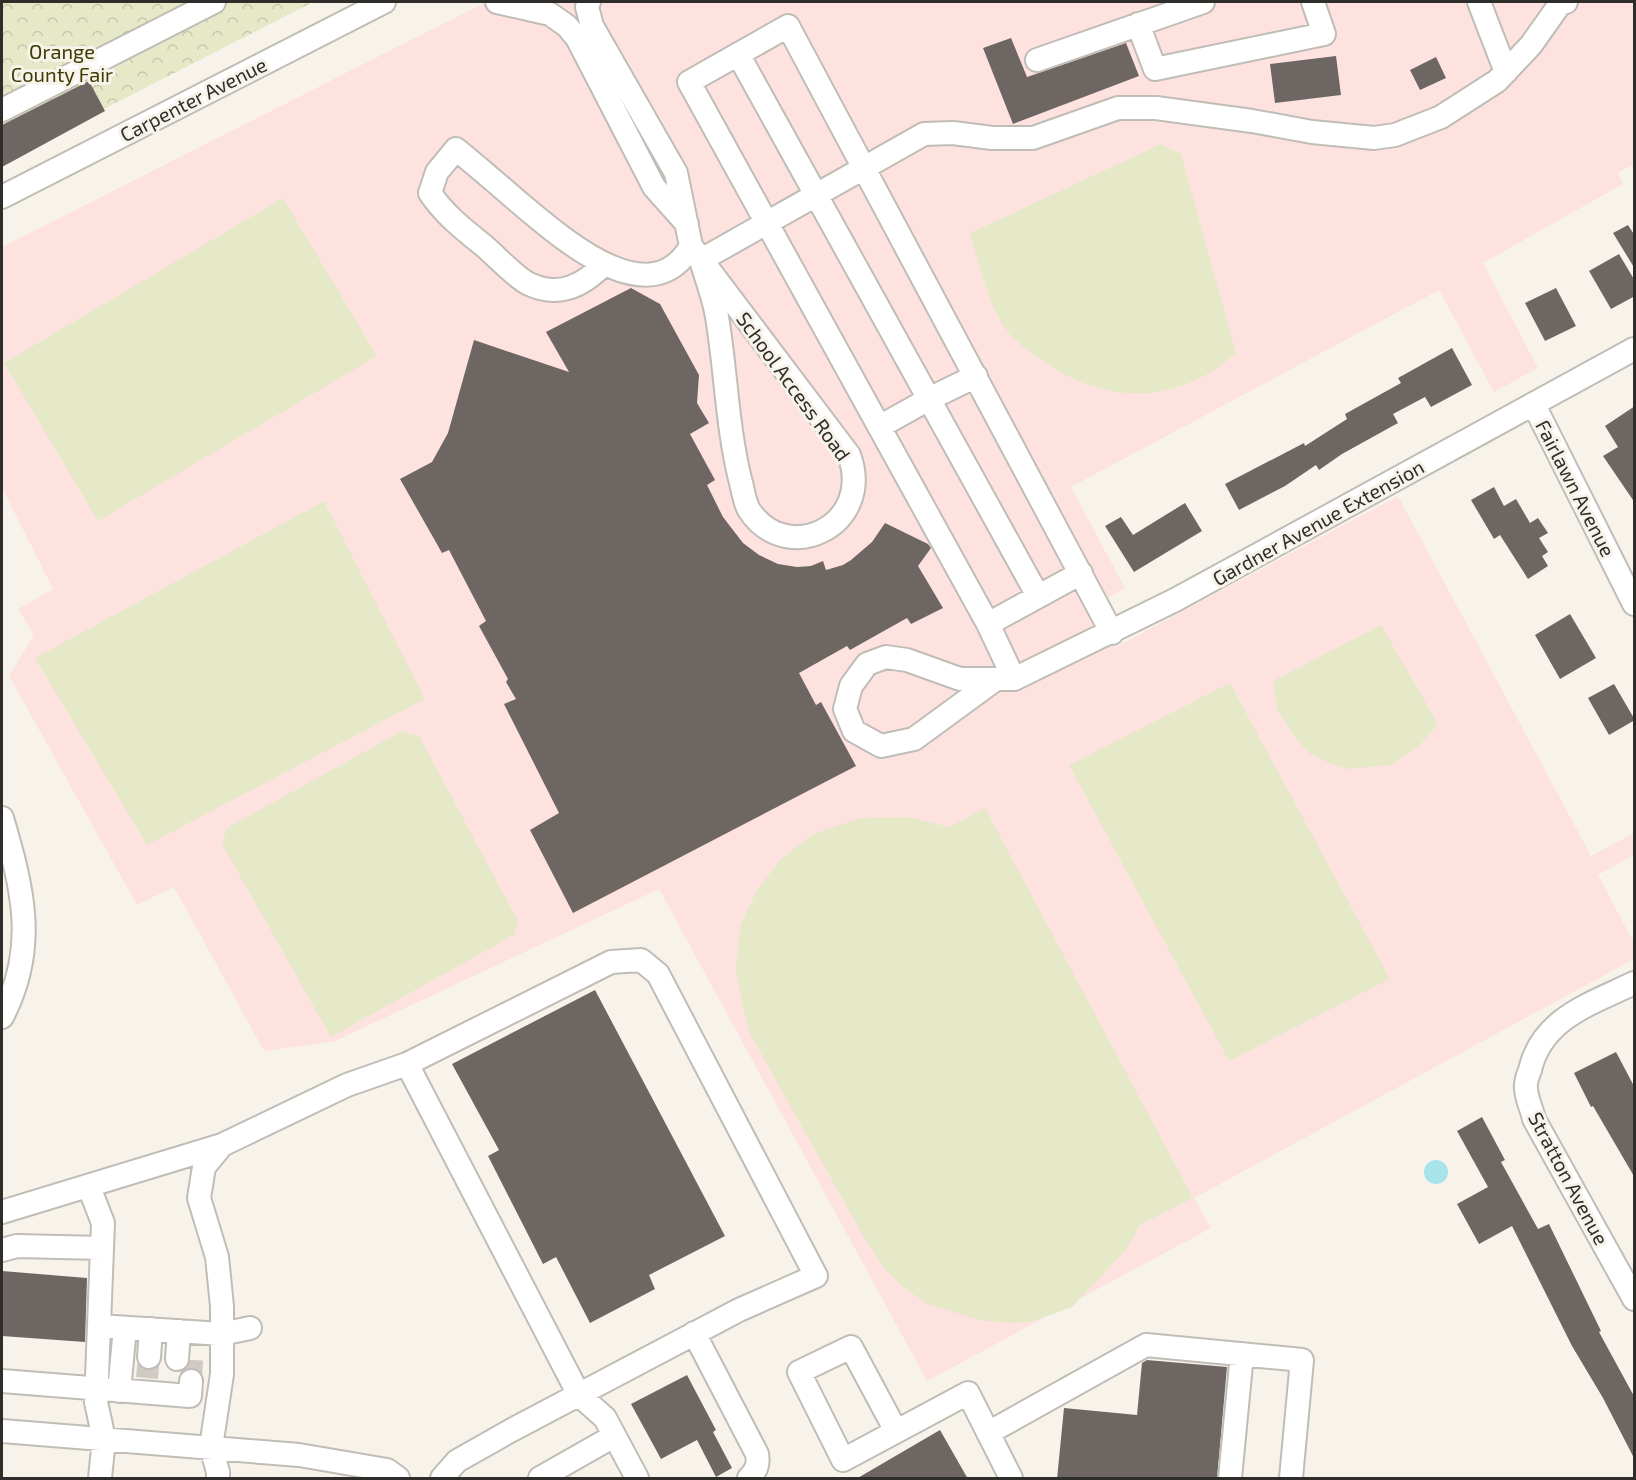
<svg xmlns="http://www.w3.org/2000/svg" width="1636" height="1480" viewBox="0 0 1636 1480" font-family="'Exo 2',sans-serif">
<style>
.education{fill:#fde2e0}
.green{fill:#e6e9c8}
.park{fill:url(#park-crowns)}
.water{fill:#a7e4ea}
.building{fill:#6e6663}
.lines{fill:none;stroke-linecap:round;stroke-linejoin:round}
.minor-tunnel{stroke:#cfcbc4;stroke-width:22;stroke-dasharray:22 11;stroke-linecap:butt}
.minor-casing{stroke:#c0bdb6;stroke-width:26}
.minor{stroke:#fff;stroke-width:22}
.labels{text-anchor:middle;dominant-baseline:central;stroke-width:6;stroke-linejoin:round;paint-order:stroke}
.park-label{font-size:20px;fill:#3a3c02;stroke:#f7f3eb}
.street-label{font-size:20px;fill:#2e2d2a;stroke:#f7f3eb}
</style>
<defs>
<pattern id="park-crowns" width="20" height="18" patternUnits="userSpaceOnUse" patternTransform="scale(1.5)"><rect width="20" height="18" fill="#e6e9c8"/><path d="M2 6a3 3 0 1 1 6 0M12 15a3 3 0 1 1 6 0" fill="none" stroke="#c6c8ac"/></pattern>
</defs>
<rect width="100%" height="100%" fill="#f7f3eb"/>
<path class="education" d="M 486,2 L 1634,2 L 1634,164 L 1618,173 L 1623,184 L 1483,263 L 1538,368 L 1494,392 L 1439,290 L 1071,487 L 1125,588 L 1092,608 L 1114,648 L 1398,496 L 1591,856 L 1634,833 L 1634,855 L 1598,875 L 1634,943 L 1634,959 L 1194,1198 L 1211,1228 L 927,1381 L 659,889 L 333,1042 L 264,1051 L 174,887 L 137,905 L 9,676 L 34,635 L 18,609 L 53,589 L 2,488 L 2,247 Z"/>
<path class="green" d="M 1161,144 L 1181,154 L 1236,353 C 1180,403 1113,406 1050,366 C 1034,356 1016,344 1005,328 C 988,304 978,262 970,233 Z
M 283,198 L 377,356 L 98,521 L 4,363 Z
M 324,501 L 425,699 L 147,845 L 35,658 Z
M 1381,625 L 1438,724 L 1419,746 L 1392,765 L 1347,769 L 1329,763 L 1310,754 L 1296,739 L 1277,710 L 1273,681 Z
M 1230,683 L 1390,979 L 1229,1061 L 1069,765 Z
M 402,731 L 419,736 L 518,921 L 514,935 L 331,1037 L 222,844 L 227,828 Z
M 985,808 L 1193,1198 L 1140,1225 L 1126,1250 L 1072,1307 L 1031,1322 L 1007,1323 L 979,1320 L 928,1304 L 904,1288 L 884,1268 L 865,1239 L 750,1034 L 742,1004 L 736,969 L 740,926 L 757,890 L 781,859 L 813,834 L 860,818 L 908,817 L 949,827 Z"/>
<path class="park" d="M 2,2 L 313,2 L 2,161 Z"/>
<path class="water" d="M1424 1172a12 12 0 1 1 24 0a12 12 0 1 1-24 0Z"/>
<path class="building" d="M 1011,38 L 1027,77 L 1126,43 L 1139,76 L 1013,124 L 983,48 Z
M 1336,56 L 1341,95 L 1275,103 L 1270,64 Z
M 1436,57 L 1446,78 L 1420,90 L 1410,70 Z
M 89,81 L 105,111 L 2,167 L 2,125 Z
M 1628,225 L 1635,236 L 1635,269 L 1613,233 Z
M 1619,254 L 1635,281 L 1635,296 L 1611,309 L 1589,271 Z
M 631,288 L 660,304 L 699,375 L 697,403 L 709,423 L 690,434 L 715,480 L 707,485 L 723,517 L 743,543 L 759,555 L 778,564 L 797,567 L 811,566 L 823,561 L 826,570 L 843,565 L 851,560 L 872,542 L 885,523 L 928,544 L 931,548 L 918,566 L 943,608 L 911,624 L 907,618 L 850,650 L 847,646 L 799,673 L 816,705 L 821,702 L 856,766 L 573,913 L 530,830 L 559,813 L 504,704 L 516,699 L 506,682 L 508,679 L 479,626 L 486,621 L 449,550 L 442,553 L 400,479 L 432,462 L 448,433 L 474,340 L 569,372 L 546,332 Z
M 1556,288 L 1576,326 L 1545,341 L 1525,303 Z
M 1452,348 L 1472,385 L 1431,407 L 1425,397 L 1393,414 L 1398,423 L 1342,454 L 1319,470 L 1316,465 L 1285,486 L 1239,510 L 1225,484 L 1304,443 L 1305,446 L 1347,419 L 1345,414 L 1401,383 L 1398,378 Z
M 1635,406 L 1635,503 L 1603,456 L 1618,447 L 1605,426 Z
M 1494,487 L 1504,506 L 1516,499 L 1530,523 L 1538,518 L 1548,533 L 1539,538 L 1548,552 L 1542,556 L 1548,566 L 1528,579 L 1500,535 L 1494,539 L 1471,500 Z
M 1185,503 L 1202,531 L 1134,572 L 1105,526 L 1121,517 L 1133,535 Z
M 1570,614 L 1596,658 L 1560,679 L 1535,635 Z
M 1614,684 L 1635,720 L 1609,735 L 1588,698 Z
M 595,990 L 725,1236 L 649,1275 L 655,1289 L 590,1323 L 556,1257 L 543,1264 L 488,1156 L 499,1150 L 452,1064 Z
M 1616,1052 L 1635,1088 L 1635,1178 L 1593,1106 L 1591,1107 L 1574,1073 Z
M 1482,1117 L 1505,1160 L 1501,1162 L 1538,1229 L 1549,1224 L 1601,1331 L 1599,1332 L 1635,1398 L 1635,1460 L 1603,1398 L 1572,1346 L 1512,1226 L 1479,1244 L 1457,1204 L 1488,1187 L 1457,1131 Z
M 2,1271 L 87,1278 L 85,1342 L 2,1336 Z
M 1147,1360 L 1227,1367 L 1217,1479 L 1057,1479 L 1064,1408 L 1137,1415 L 1142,1363 Z
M 687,1375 L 716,1430 L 713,1432 L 732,1468 L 716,1477 L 697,1440 L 661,1459 L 631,1404 Z
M 940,1430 L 968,1479 L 856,1479 Z"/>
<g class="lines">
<path class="minor-tunnel" d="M 147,1378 L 149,1357
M 191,1381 L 192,1360"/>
<g class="minor-casing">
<path id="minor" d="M 497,2 L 550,14 L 567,26 L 577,38 L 654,187 L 687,224
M 589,2 L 587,7 L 592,26 L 676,173 L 691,246 L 849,455 C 875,525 787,568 749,510 C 744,501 743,489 740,479 C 727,426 726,371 717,317 C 714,298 706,278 701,260
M 1479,2 L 1506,72
M 1138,24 L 1155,69 L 1324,34 L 1313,2
M 738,54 L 1038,596
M 1037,60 L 1203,2
M 2,110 L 214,2
M 2,197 L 384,2
M 701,260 L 924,134 L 953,133 L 992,138 L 1033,138 L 1118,108 L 1156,108 L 1252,121 L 1312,132 L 1374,138 L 1395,135 L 1441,117 L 1497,81 L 1531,45 L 1560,4 L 1566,2
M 604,264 C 583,286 559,298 529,284 C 516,278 495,255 483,245 C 463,229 444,214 430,193 L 437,172 L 456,149 C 478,167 500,186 522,205 C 562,238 650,317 691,246
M 1534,405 L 1634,604
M 879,427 L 929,399 L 976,376
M 988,624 L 1081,573
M 996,679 L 914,739 L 881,746 L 854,731 L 845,709 L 851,686 L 867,664 L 886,657 L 907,660 L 960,679 L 1014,679 L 1175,600 L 1634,349
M 1014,679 L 988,624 L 689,82 L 788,26 L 1112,633
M 2,818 C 23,889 38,948 2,1017
M 1634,983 C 1591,1004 1542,1018 1530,1070 C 1528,1075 1525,1082 1526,1088 C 1526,1098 1532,1109 1534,1119 L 1634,1299
M 407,1064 L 611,962 L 641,960 L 658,974 L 816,1276 L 739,1310 L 510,1431 L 457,1461 L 442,1478
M 89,1187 L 103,1223 L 96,1402 L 104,1439 L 100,1478
M 2,1212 L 222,1145
M 2,1250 L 17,1246 L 102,1248
M 99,1326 L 222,1334 L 250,1328
M 694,1333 L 757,1454 C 759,1465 756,1471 749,1478
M 149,1357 L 151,1329
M 177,1359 L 179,1331
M 2,1381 L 190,1396 L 191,1381
M 119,1391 L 125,1328
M 2,1431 L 299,1455 L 387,1470 L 398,1478
M 896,1431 L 851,1347 L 799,1372 L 843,1460 L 968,1393 L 1011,1478
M 988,1433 L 1146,1345 L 1302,1360 L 1291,1478
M 218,1478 L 218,1472 L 211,1447 L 222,1374 L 222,1306 L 217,1257 L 199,1198 L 204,1167 L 222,1145 L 347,1085 L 407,1064 L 579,1395 L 605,1418 L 637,1478
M 540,1478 L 614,1436
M 1230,1478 L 1242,1354"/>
</g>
<use href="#minor" class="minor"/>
</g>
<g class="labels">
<g class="park-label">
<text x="62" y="51">Orange<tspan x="62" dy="23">County Fair</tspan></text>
</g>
<g class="street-label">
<text transform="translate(193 99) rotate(-27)">Carpenter Avenue</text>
<text transform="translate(794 386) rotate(54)">School Access Road</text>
<text transform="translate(1576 488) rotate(63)">Fairlawn Avenue</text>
<text transform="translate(1318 522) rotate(-29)">Gardner Avenue Extension</text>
<text transform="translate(1569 1178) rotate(62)">Stratton Avenue</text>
</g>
</g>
<rect width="1636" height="1480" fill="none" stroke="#2e2d2a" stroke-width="6"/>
</svg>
